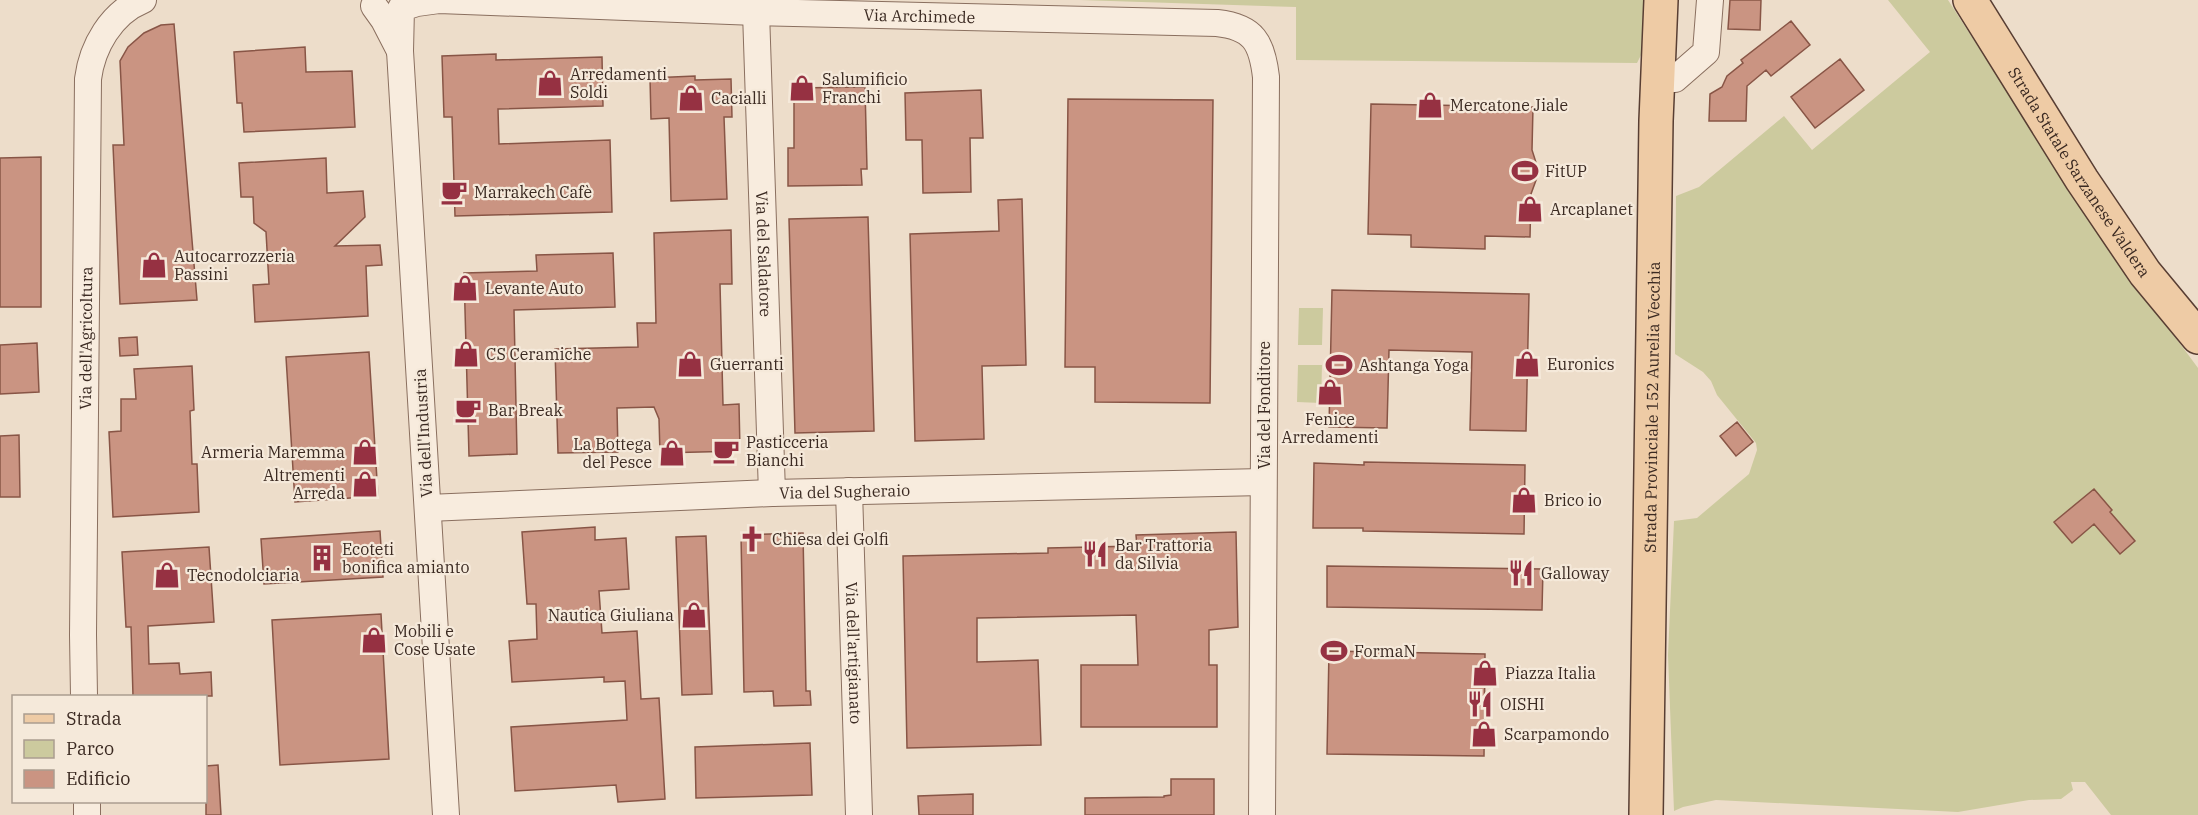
<svg xmlns="http://www.w3.org/2000/svg" width="2198" height="815" viewBox="0 0 2198 815" font-family="'IBM Plex Serif',serif">
<style>
.green{fill:#ccca9e}
.building{fill:#ca9482;stroke:#885546;stroke-width:1.5}
.lines{fill:none;stroke-linecap:round;stroke-linejoin:round}
.minor-casing{stroke:#8a6f5f;stroke-width:28}
.major-casing{stroke:#583e33;stroke-width:36}
.minor{stroke:#f8ecde;stroke-width:26}
.major{stroke:#eecba5;stroke-width:33}
.labels{text-anchor:middle;dominant-baseline:central;stroke-width:4.5;stroke-linejoin:round;paint-order:stroke}
.street-label{font-size:16px;fill:#3b2a22;stroke:#f5e9da}
.poi-label{font-size:16px;fill:#3b2a22;stroke:#f5e9da;text-anchor:start}
</style>
<rect width="100%" height="100%" fill="#edddca"/>
<path class="green" d="M 1080,0 L 1644,0 L 1642,53 L 1637,63 L 1296,60 L 1296,7 Z
M 1888,0 L 1948,0 L 2101,237 L 2198,368 L 2198,815 L 2111,815 L 2085,782 L 2071,782 L 2073,790 L 2061,799 L 2029,800 L 1958,812 L 1716,800 L 1683,807 L 1674,811 L 1668,655 L 1674,521 L 1697,518 L 1749,474 L 1757,450 L 1756,443 L 1717,395 L 1711,381 L 1703,372 L 1675,354 L 1676,196 L 1699,187 L 1784,116 L 1812,150 L 1930,52 Z
M 1299,308 L 1323,308 L 1322,345 L 1298,345 Z
M 1298,365 L 1322,365 L 1321,403 L 1297,402 Z"/>
<path class="building" d="M 1730,0 L 1761,0 L 1760,30 L 1728,29 Z
M 1791,21 L 1810,45 L 1771,76 L 1766,70 L 1747,86 L 1746,121 L 1709,121 L 1710,94 L 1722,87 L 1727,76 L 1743,63 L 1741,60 Z
M 174,24 L 197,300 L 120,304 L 113,145 L 124,145 L 120,61 L 128,47 L 144,33 L 161,25 Z
M 305,47 L 306,72 L 352,71 L 355,127 L 244,132 L 242,103 L 237,103 L 234,52 Z
M 496,54 L 496,60 L 602,57 L 603,106 L 498,109 L 499,144 L 610,140 L 612,212 L 455,216 L 452,117 L 444,117 L 442,56 Z
M 1840,59 L 1864,90 L 1815,128 L 1791,97 Z
M 695,76 L 695,80 L 731,79 L 732,117 L 724,117 L 727,199 L 671,201 L 669,118 L 651,119 L 650,78 Z
M 865,87 L 867,169 L 861,169 L 862,185 L 788,186 L 788,148 L 794,148 L 794,88 Z
M 981,90 L 983,138 L 970,138 L 971,192 L 923,193 L 922,140 L 906,140 L 905,93 Z
M 1068,99 L 1213,100 L 1210,403 L 1095,402 L 1095,367 L 1065,367 Z
M 1371,104 L 1533,107 L 1532,150 L 1539,172 L 1531,194 L 1530,237 L 1485,236 L 1485,249 L 1411,247 L 1411,235 L 1368,234 Z
M 41,157 L 41,307 L 0,307 L 0,158 Z
M 326,158 L 327,193 L 363,191 L 365,217 L 335,246 L 380,245 L 382,265 L 366,266 L 368,316 L 255,322 L 253,285 L 269,284 L 266,232 L 254,223 L 253,197 L 241,197 L 239,163 Z
M 1022,199 L 1026,365 L 982,366 L 984,439 L 915,441 L 910,234 L 999,231 L 998,200 Z
M 868,217 L 874,431 L 795,433 L 789,219 Z
M 731,230 L 732,284 L 720,284 L 723,405 L 739,404 L 740,451 L 660,453 L 659,419 L 654,407 L 617,408 L 618,452 L 558,453 L 555,349 L 638,347 L 637,323 L 656,323 L 654,233 Z
M 613,253 L 615,307 L 514,310 L 517,454 L 469,456 L 464,273 L 537,271 L 536,255 Z
M 1332,290 L 1529,294 L 1526,431 L 1470,430 L 1472,352 L 1389,350 L 1387,428 L 1329,427 Z
M 137,337 L 138,355 L 120,356 L 119,338 Z
M 37,343 L 39,392 L 0,394 L 0,345 Z
M 369,352 L 378,496 L 295,502 L 286,357 Z
M 192,366 L 194,410 L 190,411 L 192,464 L 197,464 L 199,512 L 113,517 L 109,432 L 121,431 L 121,399 L 136,399 L 134,369 Z
M 1737,422 L 1753,442 L 1736,456 L 1720,436 Z
M 19,435 L 20,497 L 0,497 L 0,436 Z
M 1364,462 L 1525,465 L 1524,534 L 1363,531 L 1363,528 L 1313,528 L 1314,463 L 1364,465 Z
M 2094,489 L 2112,510 L 2110,512 L 2135,541 L 2120,554 L 2094,524 L 2072,543 L 2054,522 Z
M 595,527 L 595,540 L 626,538 L 629,589 L 599,591 L 602,633 L 637,631 L 641,699 L 659,698 L 665,799 L 618,802 L 616,785 L 515,791 L 511,727 L 627,720 L 625,681 L 604,682 L 604,677 L 512,682 L 509,641 L 537,639 L 536,604 L 527,604 L 522,532 Z
M 380,531 L 383,577 L 264,584 L 261,539 Z
M 1236,532 L 1238,627 L 1209,630 L 1209,665 L 1217,665 L 1217,727 L 1081,727 L 1081,665 L 1138,665 L 1136,615 L 977,618 L 977,662 L 1038,660 L 1041,745 L 907,748 L 903,556 L 1048,553 L 1048,548 L 1137,546 L 1136,535 Z
M 803,533 L 806,691 L 810,691 L 811,705 L 774,706 L 773,691 L 744,692 L 741,535 Z
M 706,536 L 712,694 L 682,695 L 676,537 Z
M 209,547 L 214,622 L 148,626 L 149,664 L 179,663 L 180,674 L 211,672 L 212,696 L 133,696 L 131,627 L 126,627 L 122,552 Z
M 1327,566 L 1543,569 L 1542,610 L 1327,607 Z
M 381,614 L 389,759 L 280,765 L 272,620 Z
M 1329,651 L 1485,654 L 1484,756 L 1327,754 Z
M 810,743 L 812,795 L 696,798 L 695,747 Z
M 218,765 L 221,815 L 206,815 L 206,766 Z
M 1171,779 L 1214,779 L 1214,815 L 1085,815 L 1085,798 L 1164,797 L 1164,796 L 1171,795 Z
M 973,794 L 973,815 L 919,815 L 918,796 Z"/>
<g class="lines">
<g class="minor-casing">
<g id="minor">
<path d="M 374,6 L 384,20 L 400,51"/>
<path id="s1" d="M 756,12 L 772,493"/>
<path d="M 1657,79 L 1675,79 L 1706,52 L 1710,0"/>
<path id="s2" d="M 849,491 L 859,815"/>
<path id="s3" d="M 428,508 L 772,493 L 1263,482"/>
<path id="s4" d="M 84,696 L 83,635 L 88,79 C 92,47 111,13 143,0"/>
<path d="M 87,802 L 87,815"/>
<path id="s5" d="M 446,815 L 400,51 L 401,8 L 417,3 L 439,0 L 756,12 L 1217,23 C 1254,27 1262,43 1266,77 L 1262,815"/>
</g>
</g>
<g class="major-casing">
<g id="major">
<path id="s6" d="M 1970,0 L 2082,180 L 2145,273 L 2198,337"/>
<path id="s7" d="M 1646,815 L 1656,121 L 1661,0"/>
</g>
</g>
<use href="#minor" class="minor"/>
<use href="#major" class="major"/>
</g>
<defs>
<g id="shop-bare" transform="scale(2.07)"><path d="M-5-2.5h2.3a2.7 3.5 0 0 1 5.4 0H5L5.5 6h-11ZM-1.5-2.5h3a1.5 2.3 0 0 0-3 0Z" fill="#963142" stroke="#f5e9da" stroke-width="2.5" paint-order="stroke"/></g>
<g id="stadium-bare" transform="scale(2.07)"><path d="M0-5a6.5 5 0 1 0 0 10a6.5 5 0 1 0 0-10ZM-3.5-1.8h7v3.6h-7Z" fill="#963142" stroke="#f5e9da" stroke-width="2.5" paint-order="stroke"/></g>
<g id="cafe-bare" transform="scale(2.07)"><path d="M-5.5-4.5H6V0H3Q3 3.5 0 3.5H-2.5Q-5.5 3.5-5.5 0ZM3-3.2v2h1.7v-2ZM-6 4.5H4V6H-6Z" fill="#963142" stroke="#f5e9da" stroke-width="2.5" paint-order="stroke"/></g>
<g id="church-bare" transform="scale(2.07)"><path d="M-1.2-6h2.4v3.5h3.3v2.4h-3.3V6h-2.4V-.1h-3.3v-2.4h3.3Z" fill="#963142" stroke="#f5e9da" stroke-width="2.5" paint-order="stroke"/></g>
<g id="restaurant-bare" transform="scale(2.07)"><path d="M-5-6h1v4h1v-4h1v4h1v-4h1v5L-1.5 .5V6h-2V.5L-5-1ZM5-6V6H3V1.5H1.5Q1.5-4 5-6Z" fill="#963142" stroke="#f5e9da" stroke-width="2.5" paint-order="stroke"/></g>
<g id="building-bare" transform="scale(2.07)"><path d="M-4-6H4V6H1V3H-1V6H-4ZM-2.5-4.3h1.7v1.8h-1.7ZM.8-4.3h1.7v1.8H.8ZM-2.5-1h1.7V.8h-1.7ZM.8-1h1.7V.8H.8Z" fill="#963142" stroke="#f5e9da" stroke-width="2.5" paint-order="stroke"/></g>
</defs>
<g fill-rule="evenodd">
<use href="#shop-bare" x="550" y="83"/>
<use href="#shop-bare" x="802" y="88"/>
<use href="#shop-bare" x="691" y="98"/>
<use href="#shop-bare" x="1430" y="105"/>
<use href="#stadium-bare" x="1525" y="171"/>
<use href="#cafe-bare" x="454" y="192"/>
<use href="#shop-bare" x="1530" y="209"/>
<use href="#shop-bare" x="154" y="265"/>
<use href="#shop-bare" x="465" y="288"/>
<use href="#shop-bare" x="466" y="354"/>
<use href="#shop-bare" x="690" y="364"/>
<use href="#shop-bare" x="1527" y="364"/>
<use href="#stadium-bare" x="1339" y="365"/>
<use href="#shop-bare" x="1330" y="392"/>
<use href="#cafe-bare" x="468" y="410"/>
<use href="#cafe-bare" x="726" y="451"/>
<use href="#shop-bare" x="365" y="452"/>
<use href="#shop-bare" x="672" y="453"/>
<use href="#shop-bare" x="365" y="484"/>
<use href="#shop-bare" x="1524" y="500"/>
<use href="#church-bare" x="752" y="539"/>
<use href="#restaurant-bare" x="1095" y="554"/>
<use href="#building-bare" x="322" y="558"/>
<use href="#restaurant-bare" x="1521" y="573"/>
<use href="#shop-bare" x="167" y="575"/>
<use href="#shop-bare" x="694" y="615"/>
<use href="#shop-bare" x="374" y="640"/>
<use href="#stadium-bare" x="1334" y="651"/>
<use href="#shop-bare" x="1485" y="673"/>
<use href="#restaurant-bare" x="1480" y="704"/>
<use href="#shop-bare" x="1484" y="734"/>
</g>
<g class="labels">
<g class="street-label">
<text stroke="none"><textPath href="#s5" startOffset="1328">Via Archimede</textPath></text>
<text stroke="none"><textPath href="#s6" startOffset="204">Strada Statale Sarzanese Valdera</textPath></text>
<text stroke="none"><textPath href="#s1" startOffset="242">Via del Saldatore</textPath></text>
<text stroke="none"><textPath href="#s4" startOffset="358">Via dell'Agricoltura</textPath></text>
<text transform="translate(1264 405) rotate(-90)">Via del Fonditore</text>
<text stroke="none"><textPath href="#s7" startOffset="408">Strada Provinciale 152 Aurelia Vecchia</textPath></text>
<text transform="translate(423 433) rotate(-93)">Via dell'Industria</text>
<text stroke="none"><textPath href="#s3" startOffset="417">Via del Sugheraio</textPath></text>
<text stroke="none"><textPath href="#s2" startOffset="162">Via dell'artigianato</textPath></text>
</g>
<g class="poi-label">
<text x="570" y="74">Arredamenti<tspan x="570" dy="18">Soldi</tspan></text>
<text x="822" y="79">Salumificio<tspan x="822" dy="18">Franchi</tspan></text>
<text x="711" y="98">Cacialli</text>
<text x="1450" y="105">Mercatone Jiale</text>
<text x="1545" y="171">FitUP</text>
<text x="474" y="192">Marrakech Cafè</text>
<text x="1550" y="209">Arcaplanet</text>
<text x="174" y="256">Autocarrozzeria<tspan x="174" dy="18">Passini</tspan></text>
<text x="485" y="288">Levante Auto</text>
<text x="486" y="354">CS Ceramiche</text>
<text x="710" y="364">Guerranti</text>
<text x="1547" y="364">Euronics</text>
<text x="1359" y="365">Ashtanga Yoga</text>
<text x="488" y="410">Bar Break</text>
<text x="1330" y="419" text-anchor="middle">Fenice<tspan x="1330" dy="18">Arredamenti</tspan></text>
<text x="746" y="442">Pasticceria<tspan x="746" dy="18">Bianchi</tspan></text>
<text x="652" y="444" text-anchor="end">La Bottega<tspan x="652" dy="18">del Pesce</tspan></text>
<text x="345" y="452" text-anchor="end">Armeria Maremma</text>
<text x="345" y="475" text-anchor="end">Altrementi<tspan x="345" dy="18">Arreda</tspan></text>
<text x="1544" y="500">Brico io</text>
<text x="772" y="539">Chiesa dei Golfi</text>
<text x="1115" y="545">Bar Trattoria<tspan x="1115" dy="18">da Silvia</tspan></text>
<text x="342" y="549">Ecoteti<tspan x="342" dy="18">bonifica amianto</tspan></text>
<text x="1541" y="573">Galloway</text>
<text x="187" y="575">Tecnodolciaria</text>
<text x="674" y="615" text-anchor="end">Nautica Giuliana</text>
<text x="394" y="631">Mobili e<tspan x="394" dy="18">Cose Usate</tspan></text>
<text x="1354" y="651">FormaN</text>
<text x="1505" y="673">Piazza Italia</text>
<text x="1500" y="704">OISHI</text>
<text x="1504" y="734">Scarpamondo</text>
</g>
</g>
<rect x="12" y="695" width="195" height="108" fill="#f5e9da" stroke="#ab9d90" stroke-width="1.5"/>
<rect x="24" y="714" width="30" height="9" fill="#eecba5" stroke="#ab9d90" stroke-width="1.5"/>
<text x="66" y="725" font-size="18" fill="#3b2a22">Strada</text>
<rect x="24" y="740" width="30" height="18" fill="#ccca9e" stroke="#ab9d90" stroke-width="1.5"/>
<text x="66" y="755" font-size="18" fill="#3b2a22">Parco</text>
<rect x="24" y="770" width="30" height="18" fill="#ca9482" stroke="#ab9d90" stroke-width="1.5"/>
<text x="66" y="785" font-size="18" fill="#3b2a22">Edificio</text>
</svg>
